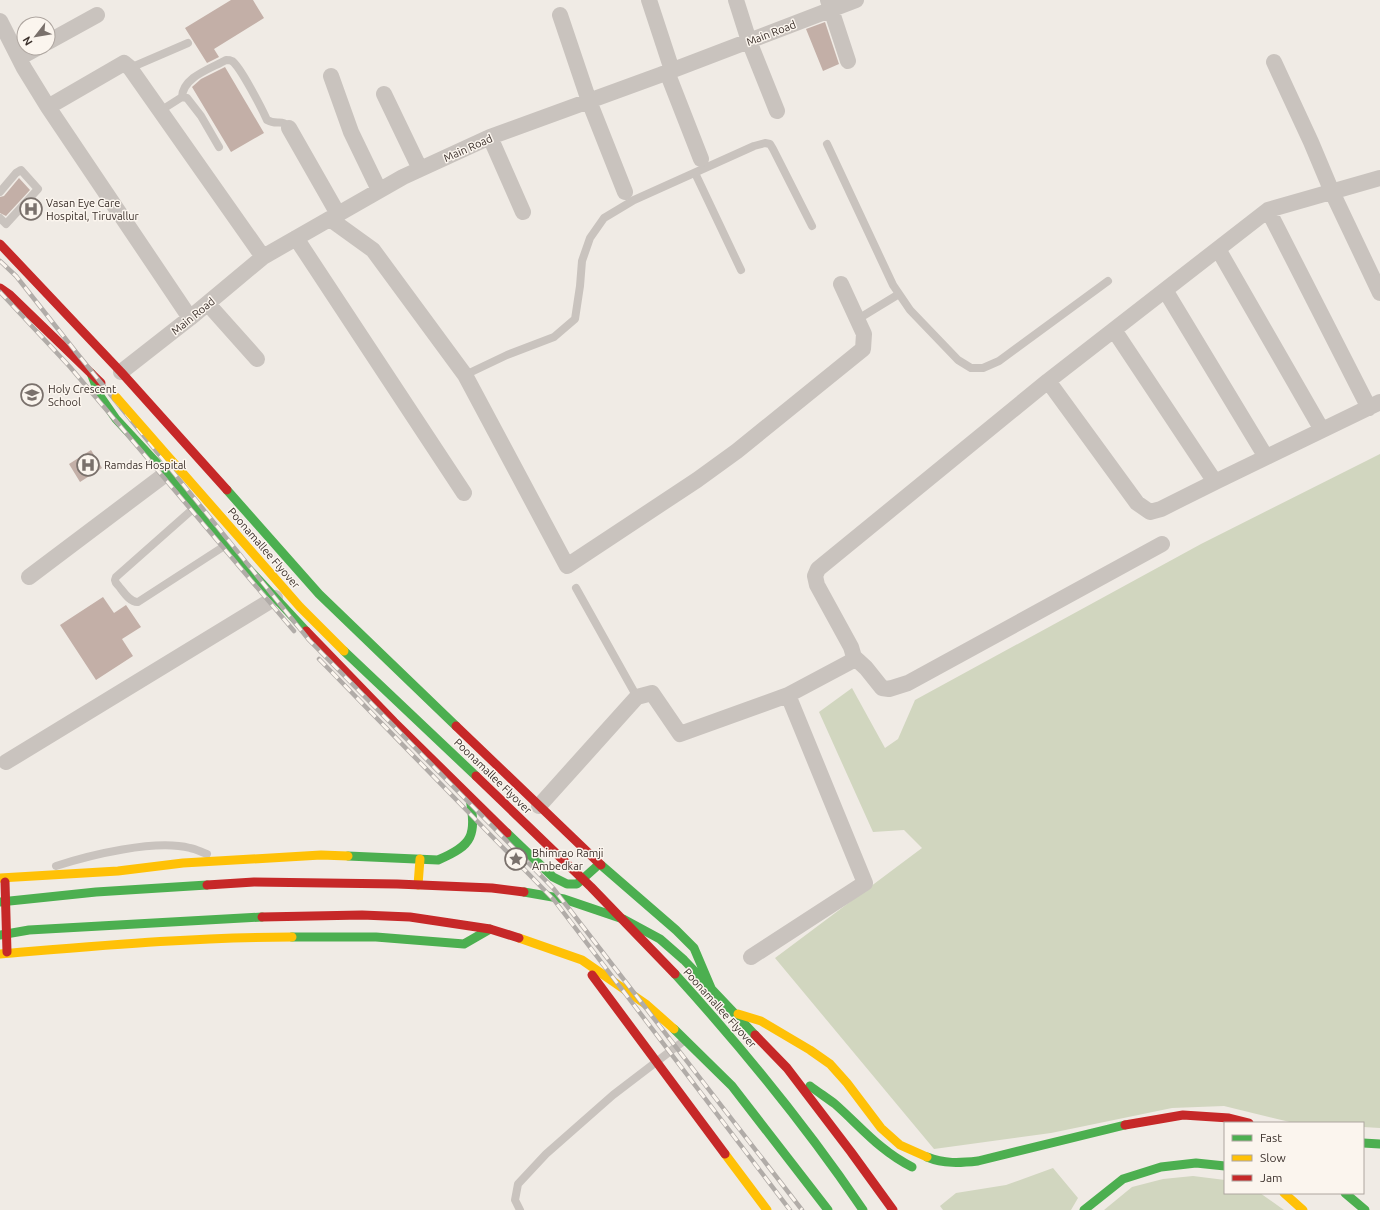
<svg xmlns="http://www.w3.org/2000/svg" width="1380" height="1210" viewBox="0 0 1380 1210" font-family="Ubuntu,sans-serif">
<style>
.green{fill:#d1d6bf}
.building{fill:#c3afa7}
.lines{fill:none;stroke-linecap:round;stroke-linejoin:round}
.lane{stroke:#c9c3be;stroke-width:8}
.street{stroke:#c9c3be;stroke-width:16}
.fast{stroke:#4caf50;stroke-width:9}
.slow{stroke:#ffc107;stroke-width:9}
.jam{stroke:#c62828;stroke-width:9}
.rail-casing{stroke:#b1aca8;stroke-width:4.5}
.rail{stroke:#fbf5ee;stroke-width:3;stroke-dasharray:9;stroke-linecap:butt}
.fast-bridge{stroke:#4caf50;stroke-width:9}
.slow-bridge{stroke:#ffc107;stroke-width:9}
.jam-bridge{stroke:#c62828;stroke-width:9}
.labels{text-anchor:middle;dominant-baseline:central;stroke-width:3;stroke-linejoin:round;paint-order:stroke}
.street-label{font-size:11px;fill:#3b302b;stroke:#fbf5ee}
.poi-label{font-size:11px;fill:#3b302b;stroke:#fbf5ee;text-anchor:start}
</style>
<rect width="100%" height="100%" fill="#f0ebe5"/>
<path class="green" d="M 1380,454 L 1380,1128 L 1363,1127 L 1363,1123 L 1294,1123 L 1224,1106 L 1172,1108 L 1051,1133 L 934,1149 L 775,958 L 922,848 L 904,830 L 873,832 L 819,712 L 852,688 L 885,748 L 898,739 L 915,700 L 1201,544 Z
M 1053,1168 L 1078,1198 L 1071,1210 L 943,1210 L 940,1206 L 956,1193 L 1006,1185 Z
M 1193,1176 L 1225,1180 L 1225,1193 L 1260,1193 L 1284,1210 L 1104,1210 L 1132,1187 L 1163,1179 Z"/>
<path class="building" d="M 231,0 L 253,0 L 264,18 L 214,49 L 219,57 L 207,63 L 185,28 Z
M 825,22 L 839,64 L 823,71 L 806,29 Z
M 225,67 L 264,133 L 231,152 L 192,87 L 201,79 Z
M 19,178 L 30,190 L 6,216 L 0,213 L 0,197 L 4,196 Z
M 91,450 L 102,468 L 80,482 L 69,464 Z
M 103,597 L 114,613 L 126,605 L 141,627 L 122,639 L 133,656 L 96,680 L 60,625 Z"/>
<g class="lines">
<path class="lane" d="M 130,68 L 188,43
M 182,97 C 183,77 210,69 226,60 C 228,60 230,60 232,61 C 240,66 262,109 267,120 C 277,126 283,118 289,128
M 160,111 L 182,97 L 187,98 L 201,116 L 219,147
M 827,144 L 893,285 L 910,310 L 958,360 L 971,368 L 983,368 L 999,361 L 1108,281
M 695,173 L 741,270
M 0,192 L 16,173 L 21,170 L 38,189 L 6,224 L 0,218
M 858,319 L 899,294
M 465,375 L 507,355 L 554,337 L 575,319 L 580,286 L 582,261 L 590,238 L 604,218 L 634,200 L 754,146 L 765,143 L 770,144 L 773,149 L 812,226
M 194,508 L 116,577 L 115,580 L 116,583 C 122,589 129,603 138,602 L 226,545
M 576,588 L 637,697
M 56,866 C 90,855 155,839 190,848 C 196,849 201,852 207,854
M 520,1210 L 515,1200 L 518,1184 L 546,1154 L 613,1095 L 685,1040"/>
<path class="street" d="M 649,0 L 672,70
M 736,0 L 749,41 L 777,111
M 828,0 L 848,61
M 560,15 L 589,101 L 625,192
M 0,21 L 24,68 L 48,107 L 190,318
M 48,42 L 97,15
M 19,58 L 37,48
M 1274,62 L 1311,142 L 1332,192 L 1380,293
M 667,72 L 701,159
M 331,76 L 351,132 L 379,190
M 384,94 L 420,169
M 48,107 L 124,63 L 130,68 L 263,257
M 289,128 L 338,214
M 490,137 L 523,212
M 1268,210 L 1369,408
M 330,219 L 373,250 L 465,375 L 567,566 L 697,480 L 737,451 L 863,349 L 864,334 L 841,284
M 296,238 L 464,493
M 1218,249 L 1322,430
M 1165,290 L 1266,457
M 208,304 L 257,359
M 121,372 L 190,318 L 263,257 L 403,177 L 490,137 L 660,75 L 856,0
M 1048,381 L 1137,503 L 1150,512 L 1161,509 L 1215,482 L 1114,330
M 1215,482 L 1380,402
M 29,577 L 167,473
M 854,657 L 866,668 L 882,688 L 889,689 L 908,683 L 1162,544
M 6,762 L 275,598
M 539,806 L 637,697 L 652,693 L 680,734 L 788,695 L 850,662 L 854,657 L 851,647 L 817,585 L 815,576 L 818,569 L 1048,381 L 1268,210 L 1380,178
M 751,957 L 865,883 L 788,695"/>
<path class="fast" d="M 91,373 L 100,396 L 116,419 L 167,474 L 231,550 L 306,631
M 227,490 L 319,594 L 456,726
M 507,833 L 553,877 L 567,884 L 577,884 L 596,867
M 348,856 L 438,860 C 474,845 476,835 470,798
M 601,865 L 676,930 L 694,948 L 711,988
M 524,892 L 564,899 L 623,919 L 660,939 L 684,960 L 755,1035
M 0,902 L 96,892 L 207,885
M 0,935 L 29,930 L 262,917
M 292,937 L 376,937 L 464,944 L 490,929
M 674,1029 L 732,1086 L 828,1210
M 810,1086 C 818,1092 827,1098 835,1104 C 861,1127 880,1151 912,1167
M 1363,1143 L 1380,1144
M 927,1157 C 944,1164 960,1163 978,1161 L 1125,1125
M 1345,1193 L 1365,1210
M 1084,1210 L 1123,1179 L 1161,1167 L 1196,1163 L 1225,1166"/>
<path class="slow" d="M 0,878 L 118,871 L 183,863 L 321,855 L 348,856
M 418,885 L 420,859
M 519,938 L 582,960 L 647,1005 L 674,1029
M 0,954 C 97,946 194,937 292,937
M 738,1014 L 761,1021 L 810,1050 L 830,1064 L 847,1083 L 881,1128 L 900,1145 L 927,1157
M 725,1154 L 767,1210
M 1284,1193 L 1303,1210"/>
<path class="jam" d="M 0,244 L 121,372 L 227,490
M 0,288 L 10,295 L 101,383
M 306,631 L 394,722 L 507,833
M 456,726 L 601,865
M 5,882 L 7,952
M 207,885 L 254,882 L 397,884 L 492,888 L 524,892
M 262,917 L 362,915 L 410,917 L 490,929 L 519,938
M 592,975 L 725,1154
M 755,1035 L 787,1068 L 851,1152 L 893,1210
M 1125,1125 L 1183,1115 L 1229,1118 L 1249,1123"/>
<g class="rail-casing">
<path id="rail" d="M 0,261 L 16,276 L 76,352 L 309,640 L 553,888 L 802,1210
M 0,292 L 70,367 L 294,631
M 319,659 L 554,900 L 790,1210"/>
</g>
<use href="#rail" class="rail"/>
<path class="fast-bridge" d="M 344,651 L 476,776
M 675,974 C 743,1049 807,1127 863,1210"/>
<path class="slow-bridge" d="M 116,397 L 300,607 L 344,651"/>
<path class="jam-bridge" d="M 476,776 L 591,887 L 675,974"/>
</g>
<defs>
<g id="hospital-ring" transform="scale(1.15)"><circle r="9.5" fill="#fbf5ee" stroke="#7a716c" stroke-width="1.5"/><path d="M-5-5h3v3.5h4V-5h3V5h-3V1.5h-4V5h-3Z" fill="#7a716c"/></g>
<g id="school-ring" transform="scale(1.15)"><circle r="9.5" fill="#fbf5ee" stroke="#7a716c" stroke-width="1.5"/><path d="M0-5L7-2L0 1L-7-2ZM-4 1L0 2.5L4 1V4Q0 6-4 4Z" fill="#7a716c"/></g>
<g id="sight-ring" transform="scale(1.15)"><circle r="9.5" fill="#fbf5ee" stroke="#7a716c" stroke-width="1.5"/><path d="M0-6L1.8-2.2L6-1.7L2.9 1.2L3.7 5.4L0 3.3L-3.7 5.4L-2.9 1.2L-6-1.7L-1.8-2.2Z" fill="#7a716c"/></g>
</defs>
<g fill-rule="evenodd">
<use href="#hospital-ring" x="31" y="209"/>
<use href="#school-ring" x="32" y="395"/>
<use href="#hospital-ring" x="88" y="465"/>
<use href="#sight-ring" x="516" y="859"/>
</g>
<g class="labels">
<g class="street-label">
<text transform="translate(771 33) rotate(-21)">Main Road</text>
<text transform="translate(468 148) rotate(-24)">Main Road</text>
<text transform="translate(193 316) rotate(-39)">Main Road</text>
<text transform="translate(264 548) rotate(49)">Poonamallee Flyover</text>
<text transform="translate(493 776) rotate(44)">Poonamallee Flyover</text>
<text transform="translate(720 1008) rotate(48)">Poonamallee Flyover</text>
</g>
<g class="poi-label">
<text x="46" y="203">Vasan Eye Care<tspan x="46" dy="13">Hospital, Tiruvallur</tspan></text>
<text x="48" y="389">Holy Crescent<tspan x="48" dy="13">School</tspan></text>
<text x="104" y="465">Ramdas Hospital</text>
<text x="532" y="853">Bhimrao Ramji<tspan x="532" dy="13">Ambedkar</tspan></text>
</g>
</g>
<rect x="1224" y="1122" width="140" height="72" fill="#fbf5ee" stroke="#aea6a0"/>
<rect x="1232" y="1135" width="20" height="6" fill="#4caf50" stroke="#aea6a0"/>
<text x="1260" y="1142" font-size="12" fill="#3b302b">Fast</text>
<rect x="1232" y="1155" width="20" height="6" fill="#ffc107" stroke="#aea6a0"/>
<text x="1260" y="1162" font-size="12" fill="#3b302b">Slow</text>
<rect x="1232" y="1175" width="20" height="6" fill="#c62828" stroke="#aea6a0"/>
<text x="1260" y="1182" font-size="12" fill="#3b302b">Jam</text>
<g transform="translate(36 36) rotate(239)"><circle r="19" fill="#fbf5ee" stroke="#aea6a0"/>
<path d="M0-3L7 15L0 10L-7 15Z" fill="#7a716c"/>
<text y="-6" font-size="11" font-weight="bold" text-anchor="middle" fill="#3b302b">N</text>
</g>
</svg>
